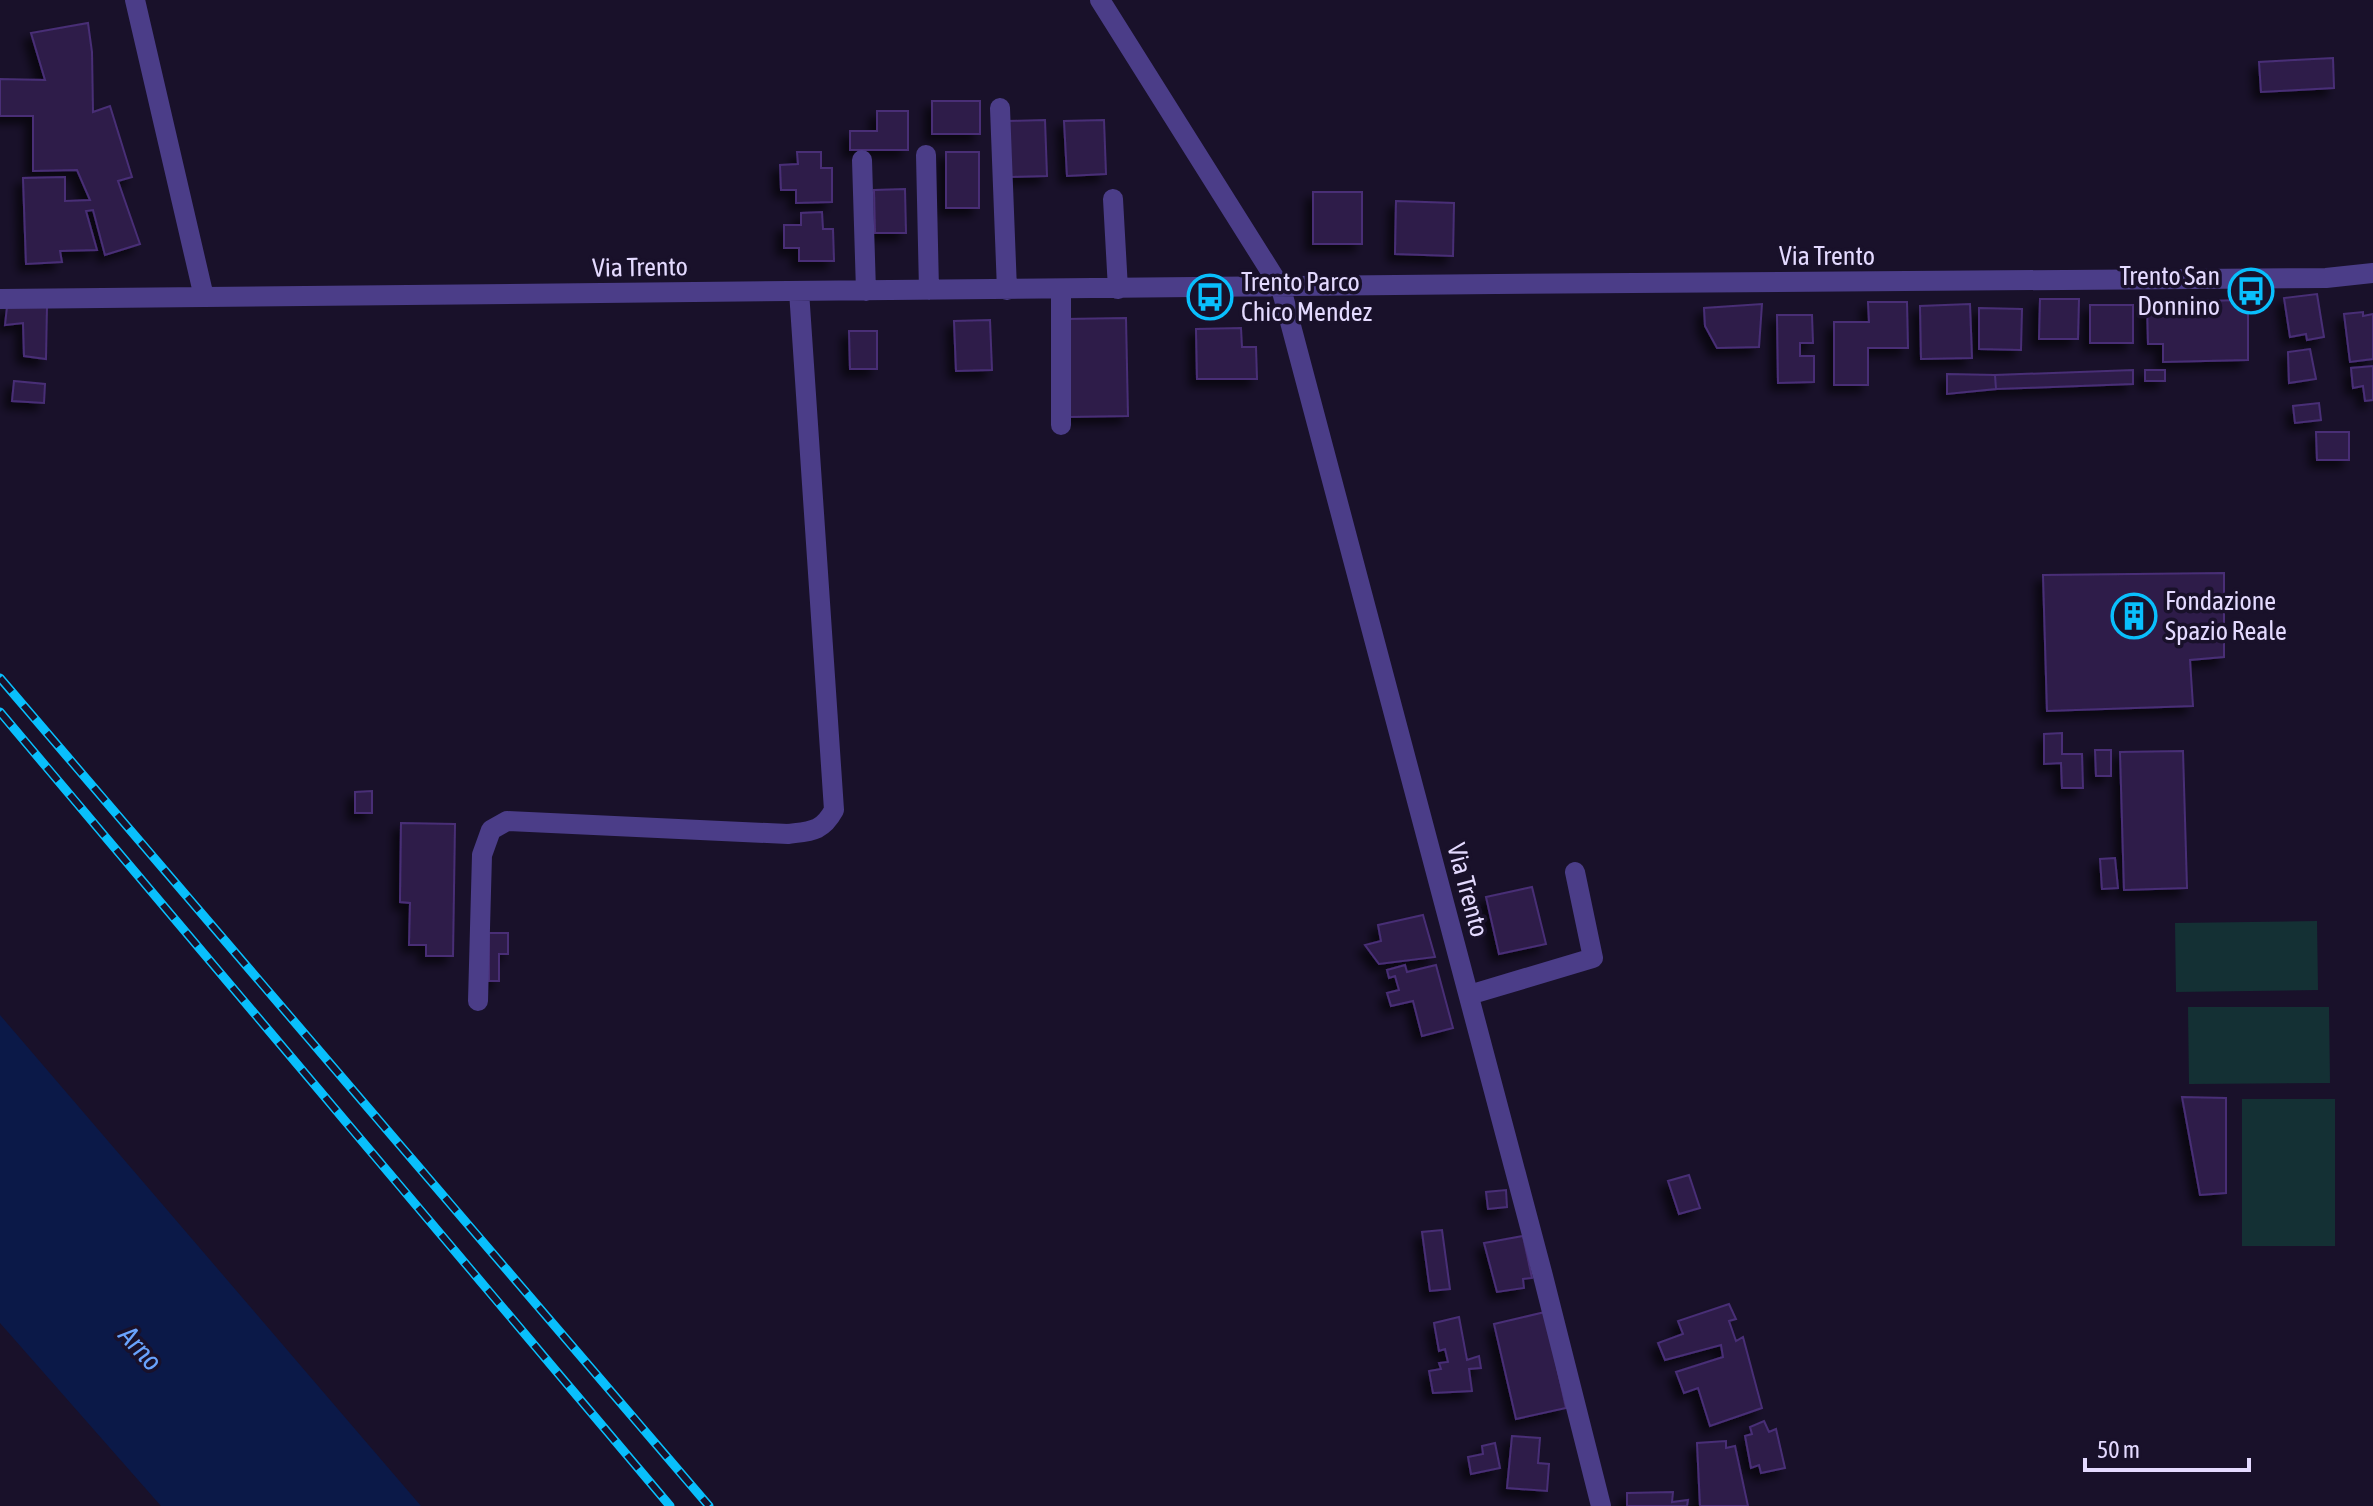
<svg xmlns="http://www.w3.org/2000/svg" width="2373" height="1506" viewBox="0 0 2373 1506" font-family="'Asap Condensed',sans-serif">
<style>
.green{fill:#143034}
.water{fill:#0b1948}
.building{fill:#2d1d4a;stroke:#482f76;stroke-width:2;filter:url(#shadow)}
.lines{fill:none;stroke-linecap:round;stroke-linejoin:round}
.minor{stroke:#4b3d88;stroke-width:20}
.rail-casing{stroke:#09bffc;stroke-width:9}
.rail{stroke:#19112a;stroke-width:6;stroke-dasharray:18;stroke-linecap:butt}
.labels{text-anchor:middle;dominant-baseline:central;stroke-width:7;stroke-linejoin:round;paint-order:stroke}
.street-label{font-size:26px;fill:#e4daff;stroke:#19112a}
.poi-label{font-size:26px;fill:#e4daff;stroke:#19112a;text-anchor:start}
.water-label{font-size:28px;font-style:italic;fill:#69a3fd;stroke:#19112a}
</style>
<defs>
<filter id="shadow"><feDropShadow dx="-7" dy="7" stdDeviation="4" flood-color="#0009"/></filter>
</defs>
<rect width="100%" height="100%" fill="#19112a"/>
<path class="green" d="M 2317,921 L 2318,990 L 2176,992 L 2175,923 Z
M 2188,1007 L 2329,1007 L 2330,1083 L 2189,1084 Z
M 2242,1099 L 2335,1099 L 2335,1246 L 2242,1246 Z"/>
<path class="water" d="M 0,1015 L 421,1506 L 161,1506 L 0,1323 Z"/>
<path class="building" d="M 88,23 L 92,52 L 93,112 L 110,106 L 132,177 L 118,181 L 140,244 L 105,255 L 93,210 L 86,211 L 97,250 L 60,251 L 62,262 L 26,264 L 23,178 L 65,177 L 65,201 L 90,200 L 77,170 L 33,171 L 33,116 L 0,116 L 0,79 L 45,80 L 31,33 Z
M 2333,58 L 2334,88 L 2261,92 L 2259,62 Z
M 932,101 L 980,101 L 980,134 L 932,134 Z
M 877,111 L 908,111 L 908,150 L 850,150 L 850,131 L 877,131 Z
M 1045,120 L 1047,176 L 1009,177 L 1007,121 Z
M 1104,120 L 1106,174 L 1067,176 L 1064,121 Z
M 797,152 L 821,152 L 821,168 L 832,168 L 832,202 L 796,203 L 796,190 L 781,190 L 780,165 L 798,164 Z
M 946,152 L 979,152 L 979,208 L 946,208 Z
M 905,189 L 906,233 L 875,233 L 874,190 Z
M 1313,192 L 1362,192 L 1362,244 L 1313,244 Z
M 1396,201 L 1454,203 L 1453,256 L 1395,254 Z
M 822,212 L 823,229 L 833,229 L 834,261 L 799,261 L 799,248 L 784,248 L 784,225 L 801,225 L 801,213 Z
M 2317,294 L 2324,337 L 2307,340 L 2306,334 L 2290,337 L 2284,298 Z
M 2040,299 L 2079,299 L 2078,339 L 2039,339 Z
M 2248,300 L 2248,360 L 2163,362 L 2163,344 L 2148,344 L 2147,302 Z
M 1868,302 L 1907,302 L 1908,348 L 1868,348 L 1868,385 L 1834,385 L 1834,322 L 1869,322 Z
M 1762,304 L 1759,347 L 1717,348 L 1705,326 L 1704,308 Z
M 1970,304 L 1972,358 L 1921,359 L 1920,306 Z
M 47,305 L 46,359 L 24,356 L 23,323 L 5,325 L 7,307 Z
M 2090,305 L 2133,305 L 2133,343 L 2090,343 Z
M 1979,308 L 2022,309 L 2021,350 L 1979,349 Z
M 2363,312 L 2363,316 L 2373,314 L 2373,359 L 2350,362 L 2344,314 Z
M 1777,315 L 1812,315 L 1813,343 L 1800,343 L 1800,356 L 1814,356 L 1814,382 L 1778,383 Z
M 1126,318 L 1128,416 L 1067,417 L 1065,319 Z
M 990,320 L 992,370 L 956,371 L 954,321 Z
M 1241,328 L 1242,347 L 1256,347 L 1257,379 L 1197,379 L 1196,329 Z
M 849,331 L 877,331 L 877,369 L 850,369 Z
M 2310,349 L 2316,379 L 2289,383 L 2288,352 Z
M 2373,366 L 2373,400 L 2365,401 L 2363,386 L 2353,388 L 2351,368 Z
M 2133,370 L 2133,384 L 1996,389 L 1995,375 Z
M 2145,370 L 2165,370 L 2165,381 L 2145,381 Z
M 1947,374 L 1995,375 L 1996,389 L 1947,394 Z
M 14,381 L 45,384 L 44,403 L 12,401 Z
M 2319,403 L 2321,420 L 2295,423 L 2293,406 Z
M 2316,432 L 2349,432 L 2349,460 L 2317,460 Z
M 2224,573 L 2224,657 L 2190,660 L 2193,706 L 2047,711 L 2043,575 Z
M 2062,733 L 2062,754 L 2082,754 L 2083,788 L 2062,788 L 2061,763 L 2044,764 L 2044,734 Z
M 2095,750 L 2111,750 L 2111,776 L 2096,776 Z
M 2183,751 L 2187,888 L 2124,890 L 2120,752 Z
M 372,791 L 372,813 L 355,813 L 355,792 Z
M 401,823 L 455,824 L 453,956 L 426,956 L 426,945 L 409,945 L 410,903 L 400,902 Z
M 2115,858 L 2118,888 L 2102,889 L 2100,859 Z
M 1532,887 L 1546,944 L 1499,954 L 1486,897 Z
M 1423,915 L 1435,957 L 1379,964 L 1365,945 L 1381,941 L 1378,925 Z
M 489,933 L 508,933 L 508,954 L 499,954 L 499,981 L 489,981 Z
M 1405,965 L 1407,972 L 1436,965 L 1453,1028 L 1422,1036 L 1413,1001 L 1391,1006 L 1387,993 L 1399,990 L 1395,976 L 1389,978 L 1387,970 Z
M 2182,1097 L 2226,1098 L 2226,1193 L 2200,1195 Z
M 1689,1175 L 1700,1208 L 1679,1214 L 1668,1181 Z
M 1506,1190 L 1507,1207 L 1488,1209 L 1486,1192 Z
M 1442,1230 L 1450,1289 L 1430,1291 L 1422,1232 Z
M 1523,1236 L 1532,1278 L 1523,1279 L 1524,1288 L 1497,1292 L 1484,1243 Z
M 1729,1304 L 1736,1319 L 1729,1321 L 1736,1341 L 1743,1337 L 1762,1408 L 1710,1426 L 1698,1388 L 1684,1393 L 1676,1372 L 1723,1357 L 1721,1345 L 1665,1360 L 1658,1343 L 1683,1334 L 1678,1321 Z
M 1545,1312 L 1566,1408 L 1516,1419 L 1494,1324 Z
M 1459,1317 L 1467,1360 L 1479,1356 L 1481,1368 L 1469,1369 L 1472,1391 L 1433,1393 L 1429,1371 L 1441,1369 L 1439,1363 L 1448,1362 L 1445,1349 L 1439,1351 L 1434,1323 Z
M 1764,1421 L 1769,1432 L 1776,1429 L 1785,1468 L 1761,1473 L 1759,1465 L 1751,1468 L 1745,1436 L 1752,1434 L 1750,1427 Z
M 1512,1436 L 1540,1438 L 1538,1463 L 1549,1464 L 1547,1491 L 1507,1488 Z
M 1726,1441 L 1726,1448 L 1735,1446 L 1748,1506 L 1700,1506 L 1697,1443 Z
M 1495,1443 L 1500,1468 L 1471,1474 L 1468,1457 L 1483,1454 L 1482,1446 Z
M 1673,1492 L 1672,1502 L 1688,1500 L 1687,1506 L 1627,1506 L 1627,1493 Z"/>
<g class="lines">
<path class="minor" d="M 135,0 L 204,297
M 1100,0 L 1281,288 L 1543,1276 L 1601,1506
M 1000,108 L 1007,290
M 926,155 L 929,290
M 862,160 L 866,291
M 1113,199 L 1118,289
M 1061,289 L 1061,425
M 0,299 L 1496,284 L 2326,278 L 2373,273
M 1469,995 L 1593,958 L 1575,872
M 478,1001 L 482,855 L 491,830 L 507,821 L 788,834 C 811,831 822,832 834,810 L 799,291"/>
<g class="rail-casing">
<path id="rail" d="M 0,678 L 709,1506
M 0,712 L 670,1506"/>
</g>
<use href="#rail" class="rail"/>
</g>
<defs>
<g id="bus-ring" transform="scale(2.3)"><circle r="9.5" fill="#19112a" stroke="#09bffc" stroke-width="1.5"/><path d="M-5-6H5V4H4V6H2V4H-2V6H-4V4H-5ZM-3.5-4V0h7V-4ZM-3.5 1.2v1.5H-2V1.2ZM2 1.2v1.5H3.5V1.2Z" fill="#09bffc"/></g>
<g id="building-ring" transform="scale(2.3)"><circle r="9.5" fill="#19112a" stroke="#09bffc" stroke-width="1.5"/><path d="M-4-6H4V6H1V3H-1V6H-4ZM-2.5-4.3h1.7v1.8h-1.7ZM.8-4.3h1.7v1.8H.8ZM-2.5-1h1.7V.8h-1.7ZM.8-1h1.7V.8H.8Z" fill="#09bffc"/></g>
</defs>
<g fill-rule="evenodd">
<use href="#bus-ring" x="2251" y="291"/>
<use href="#bus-ring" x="1210" y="297"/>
<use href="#building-ring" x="2134" y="616"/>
</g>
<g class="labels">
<g class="street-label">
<text x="1827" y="256">Via Trento</text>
<text transform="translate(640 267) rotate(-1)">Via Trento</text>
<text transform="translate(1468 890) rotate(75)">Via Trento</text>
</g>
<g class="poi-label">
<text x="2220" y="276" text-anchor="end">Trento San<tspan x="2220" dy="30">Donnino</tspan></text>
<text x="1241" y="282">Trento Parco<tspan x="1241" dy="30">Chico Mendez</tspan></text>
<text x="2165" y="601">Fondazione<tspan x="2165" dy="30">Spazio Reale</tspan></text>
</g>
<g class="water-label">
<text transform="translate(141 1348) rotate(48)">Arno</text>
</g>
</g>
<path d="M2085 1458v12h164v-12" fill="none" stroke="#e4daff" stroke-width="4"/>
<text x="2097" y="1458" font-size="24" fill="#e4daff" stroke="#19112a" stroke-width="6" paint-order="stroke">50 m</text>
</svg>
